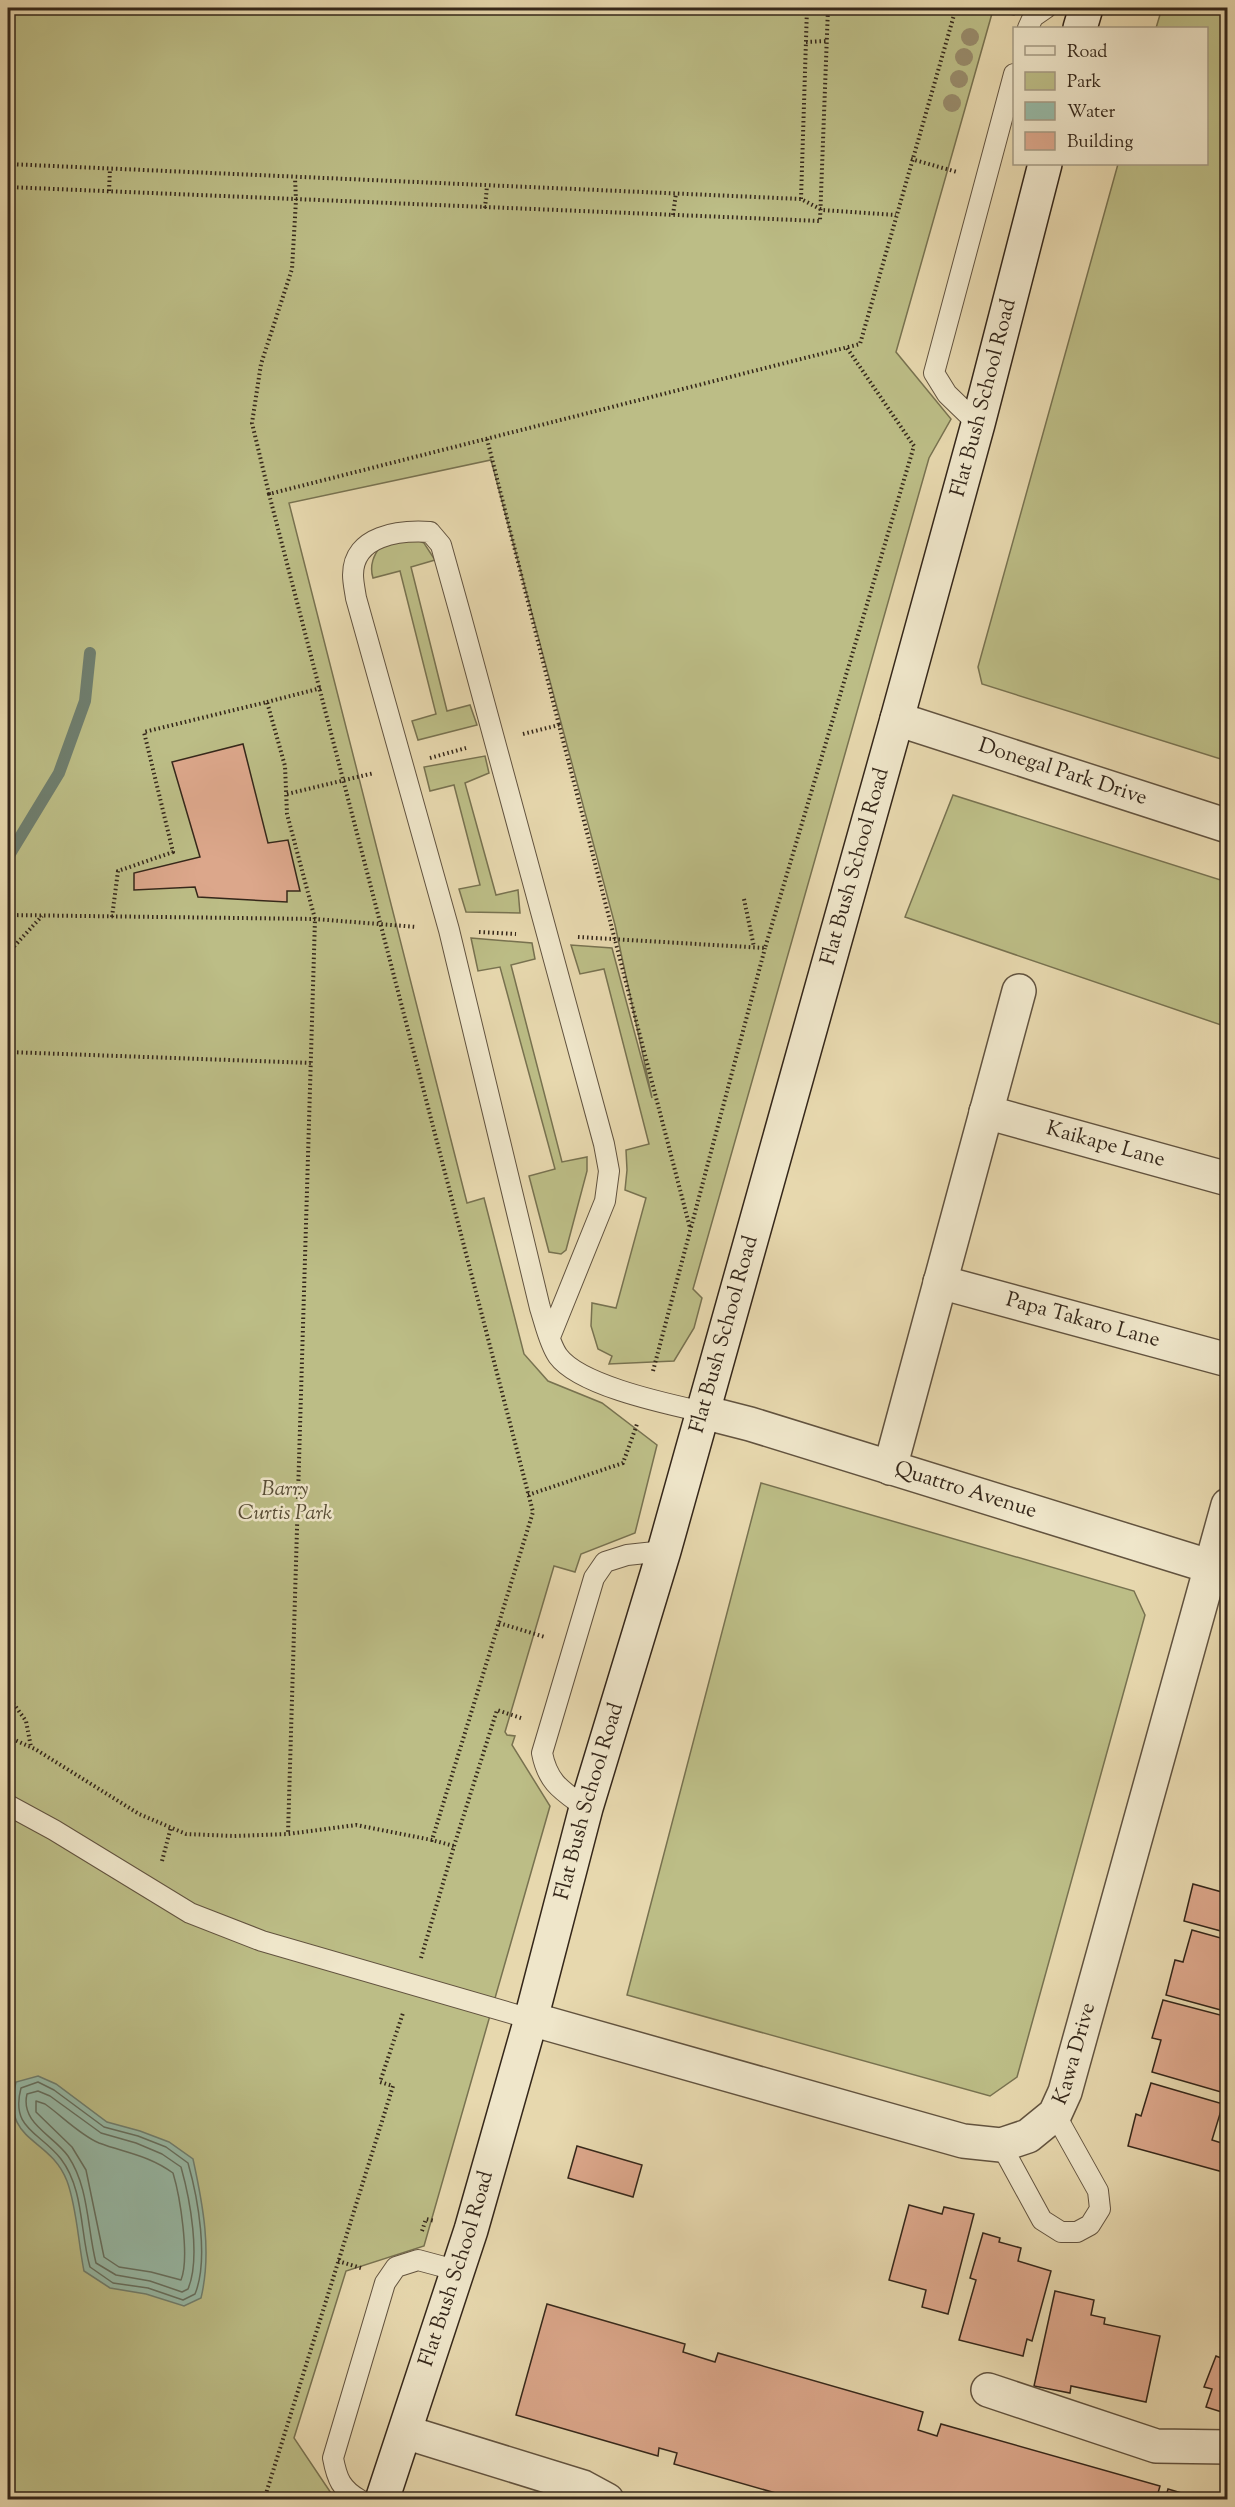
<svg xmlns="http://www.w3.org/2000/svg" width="1235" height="2507" viewBox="0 0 1235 2507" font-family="'Sorts Mill Goudy',serif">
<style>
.green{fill:#bcbd86;stroke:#787250;stroke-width:1.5}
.water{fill:#97baa7;stroke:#707f6f;stroke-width:1.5}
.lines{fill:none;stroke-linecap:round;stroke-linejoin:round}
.shore{stroke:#667060;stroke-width:1.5}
.stream{stroke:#707f6f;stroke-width:12}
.building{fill:#dca78b;stroke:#35271a;stroke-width:1.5}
.service-casing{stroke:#62533f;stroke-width:22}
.minor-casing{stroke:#62533f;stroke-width:36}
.secondary-casing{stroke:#35271a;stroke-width:36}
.path{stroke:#35271a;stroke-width:4;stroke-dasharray:1.5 3;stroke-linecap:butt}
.service{stroke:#efe6ca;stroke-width:20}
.minor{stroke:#efe6ca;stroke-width:33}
.secondary{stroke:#efe6ca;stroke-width:33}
.tree{fill:#988b6b}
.labels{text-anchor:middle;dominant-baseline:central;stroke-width:5;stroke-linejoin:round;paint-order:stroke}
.street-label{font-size:21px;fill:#35271a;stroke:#efe6ca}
.park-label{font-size:21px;font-style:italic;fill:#574c35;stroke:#efe6ca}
</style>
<rect width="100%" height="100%" fill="#e7d8ae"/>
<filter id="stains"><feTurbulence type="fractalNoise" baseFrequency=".00333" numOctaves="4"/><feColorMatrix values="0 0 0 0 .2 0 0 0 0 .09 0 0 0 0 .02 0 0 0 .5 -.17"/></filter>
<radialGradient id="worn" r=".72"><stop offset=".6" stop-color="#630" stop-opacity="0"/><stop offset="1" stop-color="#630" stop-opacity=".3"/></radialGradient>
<path class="green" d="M 8,8 L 1020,8 L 1014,15 L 993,10 L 896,352 L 951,419 L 929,458 L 693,1289 L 702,1298 L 694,1328 L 674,1361 L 609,1364 L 612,1356 L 598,1349 L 591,1326 L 592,1303 L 616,1308 L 646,1198 L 625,1190 L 627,1170 L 626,1150 L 649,1144 L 604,969 L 580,974 L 571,945 L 612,948 L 652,1098 L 615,925 L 491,460 L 289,503 L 467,1203 L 484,1198 L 524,1354 L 548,1381 L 602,1403 L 657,1445 L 635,1533 L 581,1554 L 575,1572 L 554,1566 L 505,1732 L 507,1735 L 515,1736 L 512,1745 L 550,1806 L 424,2246 L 346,2271 L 294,2438 L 335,2499 L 8,2499 Z
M 1162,8 L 1227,8 L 1227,761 L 982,684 L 978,667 L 1118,164 L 1206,164 L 1206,28 L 1156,28 Z
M 415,539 L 424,543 L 435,560 L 411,567 L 447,711 L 470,705 L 477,725 L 418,740 L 412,721 L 436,714 L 400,571 L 373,578 C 369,565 374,555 381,545 Z
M 485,756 L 489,773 L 465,783 L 496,895 L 518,890 L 520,913 L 466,912 L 459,889 L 480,885 L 454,785 L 430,791 L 424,767 Z
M 953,795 L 1227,882 L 1227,1027 L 905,917 Z
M 471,938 L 532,943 L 535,959 L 511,965 L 562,1162 L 587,1157 L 587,1171 L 566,1250 L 561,1254 L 549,1252 L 529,1176 L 555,1169 L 500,967 L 478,971 Z
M 761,1483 L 1134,1591 L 1145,1615 L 1017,2077 L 990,2096 L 627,1995 Z"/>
<path class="water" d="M 38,2076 L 56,2084 L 107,2122 L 140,2131 L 169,2142 L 193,2159 C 203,2205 212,2252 201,2298 L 184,2306 L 146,2294 L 110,2288 L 84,2271 C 78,2242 77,2208 67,2181 C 49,2135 1,2144 16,2082 Z"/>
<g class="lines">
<path class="shore" d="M 38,2082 L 54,2090 L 104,2127 L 138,2136 L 166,2147 L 188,2163 C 198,2198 209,2260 195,2294 L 183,2300 L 148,2288 L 113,2283 L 90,2267 C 80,2233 84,2189 61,2159 C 40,2132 10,2129 21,2088 Z
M 38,2091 L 50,2096 L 101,2133 L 136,2143 L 162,2154 L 181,2167 C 190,2199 201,2258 188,2289 L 182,2292 L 150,2281 L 116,2275 L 96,2263 C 87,2227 89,2187 68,2156 C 53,2135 20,2123 27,2094 Z
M 36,2101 L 45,2104 C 62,2116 80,2135 99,2143 C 126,2153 148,2155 173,2173 C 180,2196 190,2258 181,2280 L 151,2272 L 119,2267 L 104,2257 L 86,2170 L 72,2147 L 36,2112 Z"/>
<path class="stream" d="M 8,857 L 59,773 L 85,701 L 90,653"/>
</g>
<path class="building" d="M 243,744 L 268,843 L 288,840 L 300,891 L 287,891 L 287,902 L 198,897 L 195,887 L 134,890 L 134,873 L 200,857 L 172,762 Z
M 1228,1870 L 1228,1933 L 1184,1921 L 1193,1884 L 1222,1892 Z
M 1192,1930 L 1228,1940 L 1228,2012 L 1166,1995 L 1175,1960 L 1183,1962 Z
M 1163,2000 L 1228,2017 L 1228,2094 L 1152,2072 L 1161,2040 L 1152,2038 Z
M 1151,2083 L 1223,2104 L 1212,2140 L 1228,2145 L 1223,2172 L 1128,2146 L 1136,2114 L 1141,2116 Z
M 577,2146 L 642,2165 L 633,2197 L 568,2178 Z
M 909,2205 L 942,2214 L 944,2207 L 974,2214 L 948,2314 L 922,2307 L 926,2290 L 889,2280 Z
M 983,2233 L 1000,2238 L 999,2242 L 1021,2248 L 1018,2261 L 1051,2271 L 1032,2341 L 1027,2339 L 1023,2356 L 959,2340 L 976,2280 L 970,2278 Z
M 1055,2291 L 1094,2300 L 1091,2315 L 1105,2318 L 1104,2324 L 1160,2336 L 1146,2402 L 1071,2386 L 1070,2393 L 1034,2386 Z
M 547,2304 L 685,2344 L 683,2352 L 715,2362 L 718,2353 L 923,2412 L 918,2430 L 937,2436 L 941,2424 L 1160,2486 L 1156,2500 L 800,2500 L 674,2464 L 677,2453 L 659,2448 L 658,2456 L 516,2415 Z
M 1228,2339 L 1228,2414 L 1206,2407 L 1212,2389 L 1204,2387 L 1216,2356 L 1221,2358 Z
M 1168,2489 L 1205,2500 L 1165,2500 Z"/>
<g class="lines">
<g class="service-casing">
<path id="service" d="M 1028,28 L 1033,17 L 1046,8
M 978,424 L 947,394 L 934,373 L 1014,74
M 550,1337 L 605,1201 L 609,1171 L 604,1144 C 549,944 497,744 441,545 L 430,532 C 400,530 353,535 353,575 C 353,582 355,591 356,598 L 449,930 L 540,1308 C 545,1323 549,1343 558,1356 C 580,1386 668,1404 703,1412
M 8,1805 L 54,1830 L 190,1913 L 262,1941 L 531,2019
M 586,1808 C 563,1791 548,1784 542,1753 L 594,1578 L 605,1562 L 627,1555 L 664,1551
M 1001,2145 L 1042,2220 L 1061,2232 L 1077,2232 L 1090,2225 L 1100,2209 L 1098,2191 L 1055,2114
M 360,2500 C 341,2489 337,2479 333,2458 L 385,2283 L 396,2267 L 418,2260 L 459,2271"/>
</g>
<g class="minor-casing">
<g id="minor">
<path id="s1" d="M 897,719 L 1228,826"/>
<path id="s2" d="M 986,1112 L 1228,1179"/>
<path id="s3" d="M 940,1282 L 1228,1360"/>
<path id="s4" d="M 703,1412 L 750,1424 L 1228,1572"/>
<path d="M 890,1468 L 1019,991"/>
<path id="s5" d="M 531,2019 L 963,2141 L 1001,2145 L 1028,2136 L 1055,2114 L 1065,2092 L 1228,1505"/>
<path d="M 988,2390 L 1156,2446 L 1228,2447"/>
<path d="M 405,2432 L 583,2487 L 607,2500"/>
</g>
</g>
<g class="secondary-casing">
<g id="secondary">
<path d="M 1080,28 L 1086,8"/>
<path id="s6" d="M 382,2500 L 471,2230 L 531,2019 L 586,1808 L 664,1551 L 897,719 L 978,424 L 1045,164"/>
</g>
</g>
<path class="path" d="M 806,42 L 827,41
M 911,159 L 957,172
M 8,164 L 801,199 L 822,210 L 896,215
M 8,187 L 820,221 L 828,8
M 109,191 L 110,169
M 801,199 L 807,8
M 485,208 L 487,186
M 673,215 L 676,193
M 487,439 L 559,725
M 269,494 L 252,423 L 261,364 L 292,269 L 296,200 L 295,178
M 267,702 L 321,688
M 523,734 L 559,725 L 690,1228
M 430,758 L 466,748
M 287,794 L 374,773
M 744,899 L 754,947
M 8,915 L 315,919 L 417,927
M 112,917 L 118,871 L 173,852 L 144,732 L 267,702 L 285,766 L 287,814 L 315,919 L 288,1834
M 479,932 L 516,934
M 578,937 L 765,948 L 914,446 L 847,348
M 8,953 L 42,916
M 8,1052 L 312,1063
M 653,1371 L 765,948
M 528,1495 L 623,1463 L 637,1424
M 499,1623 L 545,1637
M 8,1696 L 26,1721 L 31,1747
M 8,1737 L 35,1749 L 139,1814 L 186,1834 L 234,1836 L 288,1834 L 356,1825 L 432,1840 L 533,1512 L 269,494 L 860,344 L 956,8
M 454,1846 L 497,1710 L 521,1718
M 162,1861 L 171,1827
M 421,1958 L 454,1846 L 432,1840
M 422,2231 L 426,2219 L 435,2221
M 338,2261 L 361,2268
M 264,2500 L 393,2086 L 380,2082 L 403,2013"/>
<use href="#service" class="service"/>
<use href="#minor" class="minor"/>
<use href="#secondary" class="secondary"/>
</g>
<g class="tree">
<circle cx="970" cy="37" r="9"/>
<circle cx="964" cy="57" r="9"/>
<circle cx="959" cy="79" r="9"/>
<circle cx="952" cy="103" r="9"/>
</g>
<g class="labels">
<g class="street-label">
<text stroke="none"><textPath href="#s6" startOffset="2187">Flat Bush School Road</textPath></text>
<text stroke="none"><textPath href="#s1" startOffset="174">Donegal Park Drive</textPath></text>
<text stroke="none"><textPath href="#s6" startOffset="1701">Flat Bush School Road</textPath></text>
<text stroke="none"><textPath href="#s2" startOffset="124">Kaikape Lane</textPath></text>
<text stroke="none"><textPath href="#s3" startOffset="148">Papa Takaro Lane</textPath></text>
<text stroke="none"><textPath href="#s6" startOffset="1215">Flat Bush School Road</textPath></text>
<text stroke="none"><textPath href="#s4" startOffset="274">Quattro Avenue</textPath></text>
<text stroke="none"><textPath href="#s6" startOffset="729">Flat Bush School Road</textPath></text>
<text stroke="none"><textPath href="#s5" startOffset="614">Kawa Drive</textPath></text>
<text stroke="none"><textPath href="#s6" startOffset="243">Flat Bush School Road</textPath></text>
</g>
<g class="park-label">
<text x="285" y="1490">Barry<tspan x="285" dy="24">Curtis Park</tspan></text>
</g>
</g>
<rect width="1235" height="2507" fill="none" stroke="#e7d8ae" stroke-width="30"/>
<rect x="9" y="9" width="1217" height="2489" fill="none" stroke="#35271a" stroke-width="3"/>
<rect x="15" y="15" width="1205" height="2477" fill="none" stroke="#35271a" stroke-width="1.5"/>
<rect x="1013" y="27" width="195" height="138" fill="#efe6ca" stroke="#a59a84" stroke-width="1.5"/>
<rect x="1025" y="46" width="30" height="9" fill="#efe6ca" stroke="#a59a84" stroke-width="1.5"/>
<text x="1067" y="57" font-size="18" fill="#35271a">Road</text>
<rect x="1025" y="72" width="30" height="18" fill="#bcbd86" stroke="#a59a84" stroke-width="1.5"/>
<text x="1067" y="87" font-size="18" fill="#35271a">Park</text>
<rect x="1025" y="102" width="30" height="18" fill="#97baa7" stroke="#a59a84" stroke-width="1.5"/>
<text x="1067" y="117" font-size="18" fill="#35271a">Water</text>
<rect x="1025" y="132" width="30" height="18" fill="#dca78b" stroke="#a59a84" stroke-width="1.5"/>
<text x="1067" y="147" font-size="18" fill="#35271a">Building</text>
<rect width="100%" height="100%" filter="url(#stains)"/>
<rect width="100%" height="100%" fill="url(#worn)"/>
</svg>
